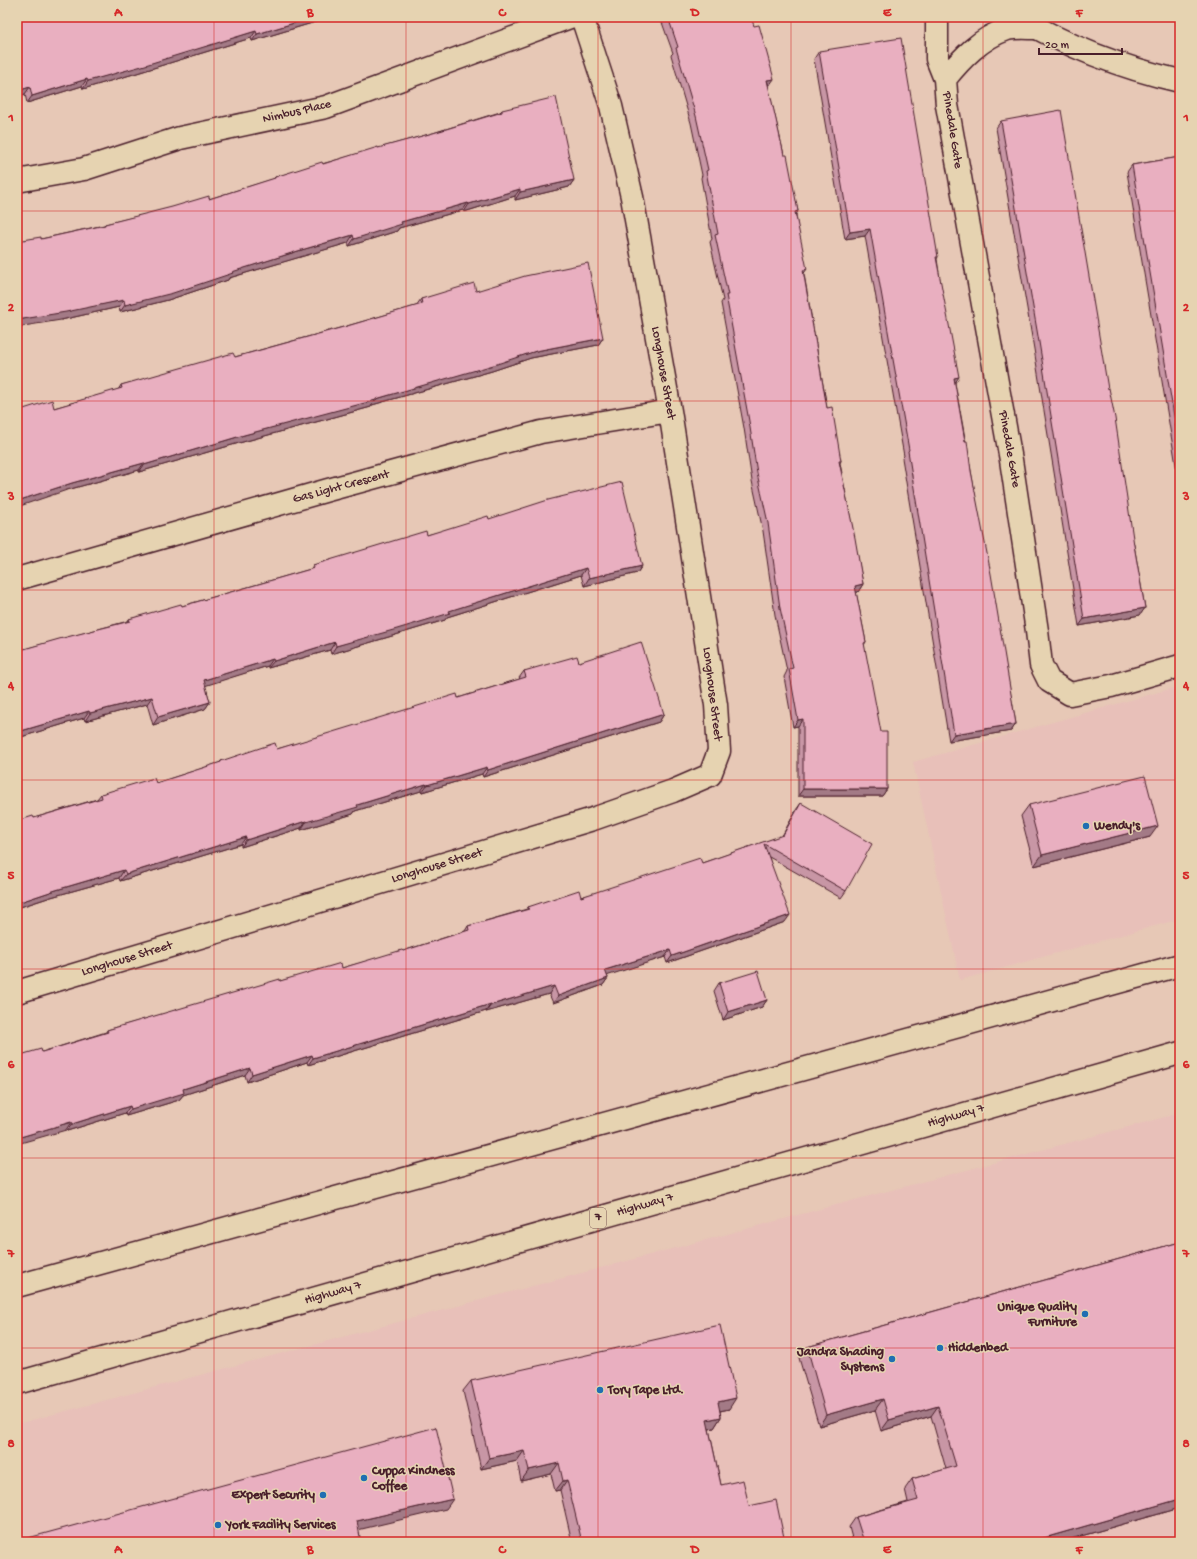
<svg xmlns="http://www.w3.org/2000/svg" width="1197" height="1559" viewBox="0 0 1197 1559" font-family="'Gochi Hand',sans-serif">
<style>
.built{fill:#e8c0b9}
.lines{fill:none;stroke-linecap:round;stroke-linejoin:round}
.minor-casing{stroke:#4a1f2b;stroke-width:25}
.tertiary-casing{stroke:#4a1f2b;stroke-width:25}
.primary-casing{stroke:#4a1f2b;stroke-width:25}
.minor{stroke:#e6d3b1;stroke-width:22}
.tertiary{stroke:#e6d3b1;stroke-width:22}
.primary{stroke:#e6d3b1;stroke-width:22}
.wall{fill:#c896a5;stroke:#4a1f2b}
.shaded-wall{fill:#a37a86;stroke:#4a1f2b}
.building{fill:#e9afc0;stroke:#4a1f2b}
.grid{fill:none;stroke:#d62828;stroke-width:1;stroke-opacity:0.55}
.poi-dot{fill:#1f6fb2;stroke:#e6d3b1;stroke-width:1.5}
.labels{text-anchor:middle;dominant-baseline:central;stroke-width:3;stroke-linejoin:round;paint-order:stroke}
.shield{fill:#e6d3b1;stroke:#795553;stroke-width:1}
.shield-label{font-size:12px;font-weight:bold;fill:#4a1f2b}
.street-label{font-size:13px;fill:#4a1f2b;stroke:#e6d3b1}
.poi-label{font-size:13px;font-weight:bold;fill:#4a1f2b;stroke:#e6d3b1;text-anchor:start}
.neatline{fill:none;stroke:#d62828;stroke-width:1.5}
.grid-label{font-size:13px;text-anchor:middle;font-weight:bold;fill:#d62828}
</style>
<rect width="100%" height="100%" fill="#e7c8b6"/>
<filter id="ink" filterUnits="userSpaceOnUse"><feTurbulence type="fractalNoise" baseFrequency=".025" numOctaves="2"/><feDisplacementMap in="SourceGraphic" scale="8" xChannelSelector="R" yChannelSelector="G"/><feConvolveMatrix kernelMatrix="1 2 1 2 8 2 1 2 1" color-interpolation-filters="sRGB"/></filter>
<g filter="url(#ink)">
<path class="built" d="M 1180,686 L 1180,919 L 960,980 L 913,762 Z
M 1180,1113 L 1180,1542 L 17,1542 L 17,1424 Z"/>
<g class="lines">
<g class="minor-casing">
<path id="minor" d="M 937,17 L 937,59 L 945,79 L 947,105 L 1011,460 L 1037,631 L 1041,665 L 1049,681 L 1070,694 L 1111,686 L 1180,666
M 945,79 C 962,58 981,38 1007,29 C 1016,27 1027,28 1035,28
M 17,181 L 84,169 L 180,138 L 326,107 L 570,17
M 17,579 L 328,490 L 541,432 L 670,411
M 17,992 L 593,819 L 673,791 L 710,775 L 719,751 L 716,705 L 670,411 L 632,197 L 611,106 L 582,17"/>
</g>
<g class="tertiary-casing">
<path id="tertiary" d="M 1018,17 C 1068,47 1123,68 1180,81"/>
</g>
<g class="primary-casing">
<path id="primary" d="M 17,1286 L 1180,965
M 17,1383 L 1180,1053"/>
</g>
<use href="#minor" class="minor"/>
<use href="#tertiary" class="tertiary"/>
<use href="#primary" class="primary"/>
</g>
<path class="wall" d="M 17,17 L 330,17 L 312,23 L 252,41 L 251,38 L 137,73 L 83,89 L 82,86 L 27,103 L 25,94 Z
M 660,17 L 751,17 L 768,86 L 784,155 L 798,211 L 796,215 L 804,274 L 827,408 L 841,461 L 840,463 L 863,584 L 858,592 L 856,592 L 866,642 L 864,645 L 887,789 L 882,796 L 798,796 L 798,726 L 793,727 L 784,677 L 787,671 L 775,615 L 763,531 L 752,481 L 744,428 L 721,303 L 723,300 L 710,242 L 712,239 L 701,178 L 702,175 L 691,123 L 671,55 L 673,53 Z
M 819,51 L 938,257 L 937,259 L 955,383 L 971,471 L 1016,724 L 1011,731 L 949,741 L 902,458 L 904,456 L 865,236 L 845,239 L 814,59 Z
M 502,110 L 574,180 L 569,187 L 515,200 L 515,196 L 464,212 L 463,210 L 399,228 L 397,231 L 349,246 L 348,243 L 293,259 L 229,278 L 228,280 L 168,300 L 120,312 L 119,307 L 61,320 L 41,239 L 104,225 L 105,224 L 209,199 L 273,179 L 275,177 L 433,133 L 500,112 Z
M 1001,121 L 1134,545 L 1145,608 L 1140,615 L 1079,626 L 1034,349 L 996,128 Z
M 1180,157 L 1180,489 L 1127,172 L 1132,165 Z
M 476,291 L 603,338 L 598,345 L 531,358 L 492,371 L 372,405 L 371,407 L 239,443 L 139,472 L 139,470 L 67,490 L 54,408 L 118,390 L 121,385 L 235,357 L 347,326 L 416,306 L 421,299 Z
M 489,519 L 642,566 L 637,573 L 584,586 L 581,575 L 447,617 L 445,620 L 392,636 L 331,654 L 330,650 L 268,668 L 268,666 L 205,685 L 210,702 L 205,709 L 153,725 L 147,704 L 85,721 L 84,718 L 21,737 L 17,743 L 17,651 L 128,621 L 129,619 L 182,606 L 311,569 L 313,565 L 427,535 Z
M 579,662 L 664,714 L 659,722 L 483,777 L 482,774 L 422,792 L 421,791 L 355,811 L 353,814 L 301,830 L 301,828 L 241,847 L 241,844 L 120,881 L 119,878 L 51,897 L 17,908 L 17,821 L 34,818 L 97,799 L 101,794 L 156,783 L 219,763 L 221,761 L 277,749 L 458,698 L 520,679 L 519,678 L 524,671 Z
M 801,803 L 846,891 L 841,898 L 769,857 L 785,922 L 667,963 L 665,957 L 607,975 L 608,978 L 603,985 L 553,1003 L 549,994 L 486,1012 L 486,1011 L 308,1065 L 307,1062 L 247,1082 L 245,1075 L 183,1095 L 179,1100 L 126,1116 L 125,1113 L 67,1131 L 42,1052 L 106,1032 L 107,1030 L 280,981 L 342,968 L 403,951 L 465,931 L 468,926 L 527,909 L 528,907 L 581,897 L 702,863 L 782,836 L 796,810 Z
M 1029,805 L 1150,837 L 1034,866 L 1021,816 Z
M 719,983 L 767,1000 L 762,1007 L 723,1020 L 714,991 Z
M 1180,1242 L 1180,1508 L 1060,1542 L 853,1542 L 849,1527 L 856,1517 L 908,1502 L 905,1489 L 912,1479 L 946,1469 L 931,1416 L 881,1431 L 875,1410 L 819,1426 L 799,1358 L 807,1347 Z
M 471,1381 L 729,1409 L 720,1411 L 721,1417 L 714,1428 L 709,1429 L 721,1485 L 749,1506 L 785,1542 L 572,1542 L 560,1490 L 555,1491 L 551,1474 L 521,1481 L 517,1461 L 481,1469 L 463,1391 Z"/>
<path class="shaded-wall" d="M 314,17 L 330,17 L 312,23 L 252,41 L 257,34 Z
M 256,31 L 251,38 L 137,73 L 83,89 L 88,81 Z
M 87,79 L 82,86 L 27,103 L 32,96 Z
M 774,79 L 769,86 L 767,80 Z
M 30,87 L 25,94 L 17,97 L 17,91 Z
M 574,180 L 569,187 L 515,200 L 520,192 Z
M 520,189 L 515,196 L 464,212 L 469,204 Z
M 468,203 L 463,210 L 399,228 L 397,231 L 349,246 L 354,239 L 401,222 Z
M 870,229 L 865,236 L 845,239 L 850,232 Z
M 353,235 L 348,243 L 229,278 L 228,280 L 168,300 L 120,312 L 125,305 L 298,251 Z
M 807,269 L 802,276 L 803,270 Z
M 124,300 L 119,307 L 61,320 L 17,327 L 17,320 Z
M 603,338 L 598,345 L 531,358 L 492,371 L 372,405 L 371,407 L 239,443 L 139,472 L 144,465 L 244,435 L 376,399 L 536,351 Z
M 959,377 L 954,384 L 954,378 Z
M 144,463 L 139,470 L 67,490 L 17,507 L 17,501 L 72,483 Z
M 642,566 L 637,573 L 584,586 L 589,578 Z
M 586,568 L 581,575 L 447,617 L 445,620 L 392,636 L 331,654 L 336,646 Z
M 863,584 L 858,592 L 850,593 L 855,586 Z
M 1145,608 L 1140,615 L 1079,626 L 1084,619 Z
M 335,642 L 330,650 L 268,668 L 274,661 Z
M 273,659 L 268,666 L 198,688 L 204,680 Z
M 152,697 L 147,704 L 85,721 L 90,713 Z
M 210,702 L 205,709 L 153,725 L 158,717 Z
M 89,711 L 84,718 L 21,737 L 17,743 L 17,737 L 21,731 Z
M 664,714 L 659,722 L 483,777 L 488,770 Z
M 803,719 L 798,726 L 793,727 L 798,720 Z
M 1016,724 L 1011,731 L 949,741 L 954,734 Z
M 487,767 L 482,774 L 422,792 L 427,785 Z
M 426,784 L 421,791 L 355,811 L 353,814 L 301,830 L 306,822 L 357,805 Z
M 803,789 L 887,789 L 882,796 L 798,796 Z
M 306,821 L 301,828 L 241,847 L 246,840 Z
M 1158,826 L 1150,837 L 1034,866 L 1042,855 Z
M 246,837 L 241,844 L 120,881 L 126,874 Z
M 124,870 L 119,878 L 51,897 L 17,908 L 17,903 L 56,890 Z
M 790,915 L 785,922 L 667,963 L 672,956 Z
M 670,950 L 665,957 L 600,978 L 605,970 Z
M 608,978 L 603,985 L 553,1003 L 558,996 Z
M 554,986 L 549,994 L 486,1012 L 491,1005 Z
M 767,1000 L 762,1007 L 723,1020 L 728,1012 Z
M 491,1004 L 486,1011 L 308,1065 L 313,1058 Z
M 312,1055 L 307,1062 L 247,1082 L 252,1074 Z
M 250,1068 L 245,1075 L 183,1095 L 179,1100 L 126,1116 L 131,1109 L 183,1089 Z
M 130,1106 L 125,1113 L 67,1131 L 72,1124 Z
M 71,1122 L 66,1130 L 17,1144 L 17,1138 Z
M 736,1398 L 729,1409 L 710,1413 L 718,1402 Z
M 883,1399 L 875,1410 L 819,1426 L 826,1415 Z
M 938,1406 L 931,1416 L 881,1431 L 889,1420 Z
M 721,1417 L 714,1428 L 699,1431 L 707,1420 Z
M 524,1451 L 517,1461 L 481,1469 L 489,1458 Z
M 559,1463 L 551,1474 L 521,1481 L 529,1470 Z
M 567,1480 L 560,1490 L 555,1491 L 563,1481 Z
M 453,1499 L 446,1509 L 349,1532 L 357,1521 Z
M 1180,1499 L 1180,1508 L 1060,1542 L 1030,1542 Z
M 360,1537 L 357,1542 L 340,1542 Z"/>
<path class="building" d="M 17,17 L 314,17 L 257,34 L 256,31 L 142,66 L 88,81 L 87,79 L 32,96 L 30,87 L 17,91 Z
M 668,17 L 751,17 L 754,26 L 759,25 L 774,79 L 767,80 L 784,155 L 787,155 L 798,211 L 795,212 L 807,269 L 803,270 L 827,408 L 832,407 L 841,461 L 839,461 L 855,538 L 863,584 L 855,586 L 866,642 L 864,643 L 881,732 L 887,732 L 887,789 L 803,789 L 803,719 L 798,720 L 789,669 L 793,668 L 780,608 L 768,523 L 757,473 L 749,421 L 726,295 L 728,295 L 715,235 L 718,234 L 706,171 L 708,170 L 696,116 L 676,48 L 678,47 Z
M 901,38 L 938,257 L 936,257 L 959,377 L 954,378 L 965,441 L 967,441 L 971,471 L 991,574 L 1016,724 L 954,734 L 908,451 L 909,450 L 870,229 L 850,232 L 819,51 Z
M 556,97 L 574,180 L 520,192 L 520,189 L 469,204 L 468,203 L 401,222 L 402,224 L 354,239 L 353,235 L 298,251 L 232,272 L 233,273 L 173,293 L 125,305 L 124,300 L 66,312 L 17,320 L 17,241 L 41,237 L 41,239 L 105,225 L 105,224 L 172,207 L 209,196 L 209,199 L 275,178 L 275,177 L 322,162 L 323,164 L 378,147 L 378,148 L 433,133 L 502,112 L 502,110 Z
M 1061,110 L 1108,389 L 1109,388 L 1115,418 L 1134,545 L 1145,608 L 1084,619 L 1039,342 L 1001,121 Z
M 1180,157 L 1180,452 L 1132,165 Z
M 588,263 L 603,338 L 536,351 L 497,364 L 376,399 L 376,400 L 244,435 L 144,465 L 144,463 L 72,483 L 17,501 L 17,411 L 52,400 L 54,408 L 122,388 L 121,385 L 233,353 L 235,357 L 347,326 L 422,304 L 421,299 L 474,283 L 476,291 L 525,276 Z
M 622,482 L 642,566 L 589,578 L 586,568 L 449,611 L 450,613 L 397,629 L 336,646 L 335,642 L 274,661 L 273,659 L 204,680 L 210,702 L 158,717 L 152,697 L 90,713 L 89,711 L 21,731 L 22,736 L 17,737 L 17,651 L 59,639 L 130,621 L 129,619 L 181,604 L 182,606 L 314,568 L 313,565 L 426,531 L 427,535 L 488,516 L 489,519 L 548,500 Z
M 641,642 L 664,714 L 488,770 L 487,767 L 427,785 L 426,784 L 357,805 L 358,807 L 306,822 L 306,821 L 246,840 L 246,837 L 126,874 L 124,870 L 56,890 L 17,903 L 17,821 L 33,816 L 34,818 L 102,798 L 101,794 L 154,778 L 156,783 L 221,762 L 221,761 L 275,743 L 277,749 L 457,694 L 458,698 L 526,677 L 524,671 L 577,656 L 579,662 Z
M 1145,776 L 1158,826 L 1042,855 L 1029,805 Z
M 801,803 L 872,844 L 846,891 L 764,844 L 790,915 L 672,956 L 670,950 L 605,970 L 608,978 L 558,996 L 554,986 L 491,1005 L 491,1004 L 313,1058 L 312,1055 L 252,1074 L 250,1068 L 183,1089 L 184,1093 L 131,1109 L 130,1106 L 72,1124 L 71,1122 L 17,1138 L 17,1056 L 41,1049 L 42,1052 L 108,1032 L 107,1030 L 280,979 L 280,981 L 341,963 L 342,968 L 402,950 L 403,951 L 469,930 L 468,926 L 529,909 L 528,907 L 579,890 L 581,897 L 700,858 L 702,863 L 783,835 Z
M 758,971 L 767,1000 L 728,1012 L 719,983 Z
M 1180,1242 L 1180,1499 L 1030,1542 L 864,1542 L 856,1517 L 918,1500 L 912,1479 L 956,1466 L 938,1406 L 889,1420 L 883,1399 L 826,1415 L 807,1347 Z
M 720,1325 L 736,1398 L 718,1402 L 721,1417 L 707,1420 L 721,1485 L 743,1480 L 749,1506 L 776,1500 L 785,1542 L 582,1542 L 567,1480 L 563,1481 L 559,1463 L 529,1470 L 524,1451 L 489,1458 L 471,1381 Z
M 436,1427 L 453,1499 L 357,1521 L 360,1537 L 340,1542 L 17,1542 L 17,1541 Z"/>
</g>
<path class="grid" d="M 214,17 L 214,1542M 406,17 L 406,1542M 598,17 L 598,1542M 791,17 L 791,1542M 983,17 L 983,1542M 17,211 L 1180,211M 17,401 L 1180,401M 17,590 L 1180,590M 17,780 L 1180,780M 17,969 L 1180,969M 17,1158 L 1180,1158M 17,1348 L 1180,1348"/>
<g class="poi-dot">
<circle cx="1086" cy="826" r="4"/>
<circle cx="1085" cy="1314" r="4"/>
<circle cx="940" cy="1348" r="4"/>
<circle cx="892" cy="1359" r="4"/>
<circle cx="600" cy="1390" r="4"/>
<circle cx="364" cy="1478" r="4"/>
<circle cx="323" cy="1495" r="4"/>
<circle cx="218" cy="1525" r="4"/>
</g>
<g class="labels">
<rect class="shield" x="590" y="1208" width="16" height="20" rx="3"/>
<g class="shield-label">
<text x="598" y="1218">7</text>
</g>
<g class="street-label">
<text transform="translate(297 112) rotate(-13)">Nimbus Place</text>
<text transform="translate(952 130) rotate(81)">Pinedale Gate</text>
<text transform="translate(663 373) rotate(80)">Longhouse Street</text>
<text transform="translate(1009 449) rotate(80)">Pinedale Gate</text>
<text transform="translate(341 487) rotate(-15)">Gas Light Crescent</text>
<text transform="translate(712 694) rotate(83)">Longhouse Street</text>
<text transform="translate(437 866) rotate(-17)">Longhouse Street</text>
<text transform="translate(127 959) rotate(-17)">Longhouse Street</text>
<text transform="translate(956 1116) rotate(-16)">Highway 7</text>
<text transform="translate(645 1205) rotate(-16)">Highway 7</text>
<text transform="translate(333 1293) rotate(-16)">Highway 7</text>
</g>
<g class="poi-label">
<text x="1094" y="826">Wendy's</text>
<text x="1077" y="1307" text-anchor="end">Unique Quality<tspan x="1077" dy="15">Furniture</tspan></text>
<text x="948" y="1348">Hiddenbed</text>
<text x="884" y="1352" text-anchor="end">Jandra Shading<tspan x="884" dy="15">Systems</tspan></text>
<text x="608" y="1390">Tory Tape Ltd.</text>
<text x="372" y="1471">Cuppa Kindness<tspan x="372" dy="15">Coffee</tspan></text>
<text x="315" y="1495" text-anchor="end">Expert Security</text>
<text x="226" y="1525">York Facility Services</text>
</g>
</g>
<rect width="1197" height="1559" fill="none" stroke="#e6d3b1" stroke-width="44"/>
<path d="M1039 48v6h83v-6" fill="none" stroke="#4a1f2b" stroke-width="2"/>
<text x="1045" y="48" font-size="12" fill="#4a1f2b" stroke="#e6d3b1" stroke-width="3" paint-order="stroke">20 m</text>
<rect x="22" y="22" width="1153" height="1515" class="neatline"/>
<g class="grid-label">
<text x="118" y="16">A</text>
<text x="310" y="16">B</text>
<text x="502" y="16">C</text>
<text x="695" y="16">D</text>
<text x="887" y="16">E</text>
<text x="1079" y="16">F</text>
<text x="11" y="121">1</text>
<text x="1186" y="121">1</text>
<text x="11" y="311">2</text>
<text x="1186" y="311">2</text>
<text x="11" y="500">3</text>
<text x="1186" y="500">3</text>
<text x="11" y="689">4</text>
<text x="1186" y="689">4</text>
<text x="11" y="879">5</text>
<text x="1186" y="879">5</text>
<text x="11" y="1068">6</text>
<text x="1186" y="1068">6</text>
<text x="11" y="1257">7</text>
<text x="1186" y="1257">7</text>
<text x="11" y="1447">8</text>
<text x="1186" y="1447">8</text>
<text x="118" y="1553">A</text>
<text x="310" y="1553">B</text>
<text x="502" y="1553">C</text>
<text x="695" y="1553">D</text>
<text x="887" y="1553">E</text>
<text x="1079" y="1553">F</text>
</g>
</svg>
